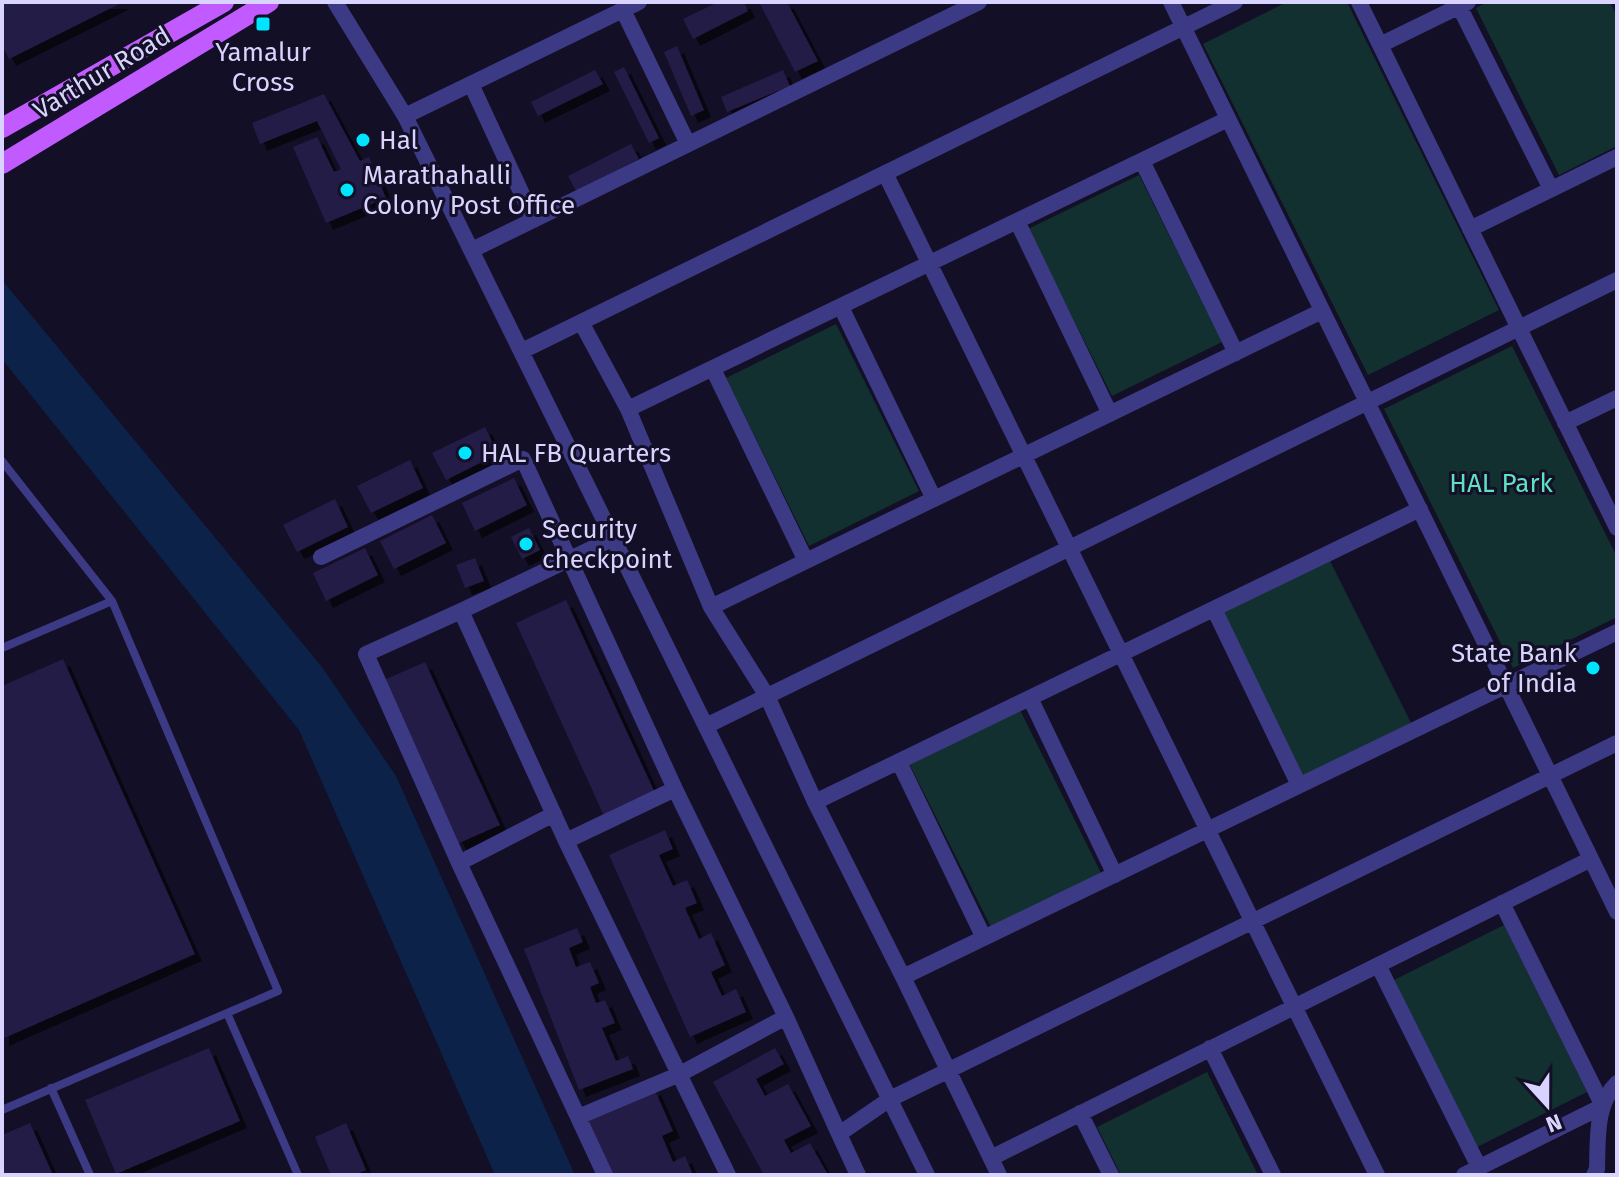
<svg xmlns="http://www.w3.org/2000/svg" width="1619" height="1177" viewBox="0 0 1619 1177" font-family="'Fira Sans',sans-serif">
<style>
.green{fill:#12302f}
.water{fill:#0c2248}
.building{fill:#241b47;filter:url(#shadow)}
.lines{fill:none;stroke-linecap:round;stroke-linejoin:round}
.lane{stroke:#3d3a85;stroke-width:8}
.street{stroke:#3d3a85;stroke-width:16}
.primary{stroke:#c25bff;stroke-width:20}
.poi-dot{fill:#00e5ff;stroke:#130f26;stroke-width:3}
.labels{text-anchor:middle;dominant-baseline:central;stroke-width:6;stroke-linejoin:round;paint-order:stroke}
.poi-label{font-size:26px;fill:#d9d4ff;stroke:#130f26;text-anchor:start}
.street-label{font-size:26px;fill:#d9d4ff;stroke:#130f26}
.park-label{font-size:26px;fill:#5fe0c0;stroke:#130f26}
</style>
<defs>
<filter id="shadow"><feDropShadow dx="7" dy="7" stdDeviation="0" flood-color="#0009"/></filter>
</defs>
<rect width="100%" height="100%" fill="#130f26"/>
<path class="green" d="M 1287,2 L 1347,2 L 1499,310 L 1368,375 L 1203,44 Z
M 1487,2 L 1610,2 L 1617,16 L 1617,146 L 1559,175 L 1476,8 Z
M 1139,175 L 1222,342 L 1112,396 L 1028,229 Z
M 836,324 L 919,491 L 809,546 L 726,378 Z
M 1512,346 L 1617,557 L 1617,617 L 1513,668 L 1384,409 Z
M 1327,555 L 1411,723 L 1301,777 L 1218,610 Z
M 1020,710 L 1103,877 L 993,931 L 910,765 Z
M 1504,925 L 1587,1092 L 1477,1147 L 1394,980 Z
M 1207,1072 L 1258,1175 L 1121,1175 L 1097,1127 Z"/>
<path class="water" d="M 2,280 L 322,667 L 396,776 L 575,1175 L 495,1175 L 299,730 L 2,359 Z"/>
<path class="building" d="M 2,2 L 123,2 L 9,59 L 2,45 Z
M 718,2 L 744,2 L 748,11 L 693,39 L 683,19 Z
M 759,2 L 787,2 L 818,61 L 795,72 Z
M 677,46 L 704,110 L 691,116 L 664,52 Z
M 624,67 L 659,138 L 649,143 L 614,72 Z
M 595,70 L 603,84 L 538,116 L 531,102 Z
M 783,70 L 790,86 L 727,112 L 721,97 Z
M 324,94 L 360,161 L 369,157 L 386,198 L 326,223 L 293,147 L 317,137 L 334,172 L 341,169 L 317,121 L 260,144 L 252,123 Z
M 631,144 L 639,159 L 576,191 L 568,176 Z
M 485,427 L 498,454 L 446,480 L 432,453 Z
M 410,460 L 423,488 L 371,513 L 357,486 Z
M 514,478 L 527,505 L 475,531 L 462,503 Z
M 335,499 L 348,527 L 297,552 L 283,525 Z
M 432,515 L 446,543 L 394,569 L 380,541 Z
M 529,528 L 540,550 L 522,559 L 511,537 Z
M 365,548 L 378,575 L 326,601 L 313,573 Z
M 475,558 L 484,581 L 465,588 L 456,565 Z
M 566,600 L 656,795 L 605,818 L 516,623 Z
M 63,659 L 195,954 L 2,1039 L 2,686 Z
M 425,662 L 500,825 L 459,843 L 384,680 Z
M 665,830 L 673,849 L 659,855 L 673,886 L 687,880 L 697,903 L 685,908 L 699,939 L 711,933 L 725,965 L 711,972 L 722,996 L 736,989 L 746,1012 L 690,1037 L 609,855 Z
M 577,928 L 583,942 L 569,948 L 576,967 L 590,962 L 599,983 L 590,987 L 596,1003 L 605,1000 L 615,1023 L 602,1028 L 616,1061 L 628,1056 L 633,1069 L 579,1090 L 524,949 Z
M 209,1048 L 240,1121 L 116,1174 L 85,1100 Z
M 775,1048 L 784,1064 L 756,1079 L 765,1096 L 788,1084 L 811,1126 L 784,1140 L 791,1153 L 810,1143 L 828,1175 L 764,1175 L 713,1082 Z
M 654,1088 L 673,1131 L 662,1136 L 673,1162 L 685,1156 L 693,1175 L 608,1175 L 583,1120 Z
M 30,1123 L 53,1175 L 2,1175 L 2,1135 Z
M 346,1123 L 366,1170 L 354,1175 L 331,1175 L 315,1137 Z"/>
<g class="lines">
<path class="lane" d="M 2,461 L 112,601 L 278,991 L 2,1110
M 2,648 L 112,601
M 227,1013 L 298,1175
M 51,1088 L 90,1175"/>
<path class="street" d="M 335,2 L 405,116 L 927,1175
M 1171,2 L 1617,912
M 1359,2 L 1617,528
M 1459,6 L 1551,189
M 623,10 L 688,144
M 1380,45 L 1468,2
M 471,84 L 534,220
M 405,116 L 639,2
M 1142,161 L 1236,353
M 885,173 L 1377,1175
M 1017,221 L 1110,414
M 1470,229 L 1617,157
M 472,250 L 979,2
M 841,307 L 934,499
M 581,322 L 628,409 L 711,607 L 767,696 L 815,802 L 903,977 L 999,1175
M 522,351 L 1235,2
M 713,369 L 806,561
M 628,409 L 1228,119
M 1565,423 L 1617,398
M 614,538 L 461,611 L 366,654 L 459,863 L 578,1117 L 680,1074 L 786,1017 L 839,1134 L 890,1099 L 1617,743
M 321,557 L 523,459 L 675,789 L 786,1017
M 711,607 L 1322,311
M 1214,609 L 1299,785
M 461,611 L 566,841 L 728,1175
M 1030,698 L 1115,875
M 706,726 L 1617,280
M 899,762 L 984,938
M 815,802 L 1420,509
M 566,841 L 675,789
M 459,863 L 554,814
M 1378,965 L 1479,1167
M 903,977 L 1617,632
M 1210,1048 L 1273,1175
M 1080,1113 L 1111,1175
M 578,1117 L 605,1175
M 839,1134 L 858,1175
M 991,1158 L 1591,859
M 1464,1175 L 1603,1106 L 1502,903
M 1594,1175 L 1597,1169 C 1598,1141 1595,1104 1617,1083"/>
<path class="primary" d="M 2,128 L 224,2
M 2,164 L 269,2"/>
</g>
<g class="poi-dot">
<rect x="255" y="16" width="16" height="16" rx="4"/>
<circle cx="363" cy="140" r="8"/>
<circle cx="347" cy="190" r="8"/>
<circle cx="465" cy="453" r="8"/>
<circle cx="526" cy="544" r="8"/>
<circle cx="1593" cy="668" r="8"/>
</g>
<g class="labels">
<g class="poi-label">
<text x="263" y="52" text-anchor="middle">Yamalur<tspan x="263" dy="30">Cross</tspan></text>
<text x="379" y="140">Hal</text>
<text x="363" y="175">Marathahalli<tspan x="363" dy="30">Colony Post Office</tspan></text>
<text x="481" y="453">HAL FB Quarters</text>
<text x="542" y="529">Security<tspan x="542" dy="30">checkpoint</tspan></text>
<text x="1577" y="653" text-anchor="end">State Bank<tspan x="1577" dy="30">of India</tspan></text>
</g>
<g class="street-label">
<text transform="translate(102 73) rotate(-31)">Varthur Road</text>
</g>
<g class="park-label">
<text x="1501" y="483">HAL Park</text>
</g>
</g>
<rect width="1619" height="1177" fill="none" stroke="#d9d4ff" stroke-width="8"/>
<g transform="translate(1547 1105) rotate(159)" stroke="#130f26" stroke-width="6" paint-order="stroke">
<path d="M0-6L14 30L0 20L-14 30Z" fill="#d9d4ff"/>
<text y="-12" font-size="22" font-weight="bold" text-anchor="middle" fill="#d9d4ff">N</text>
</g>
</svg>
